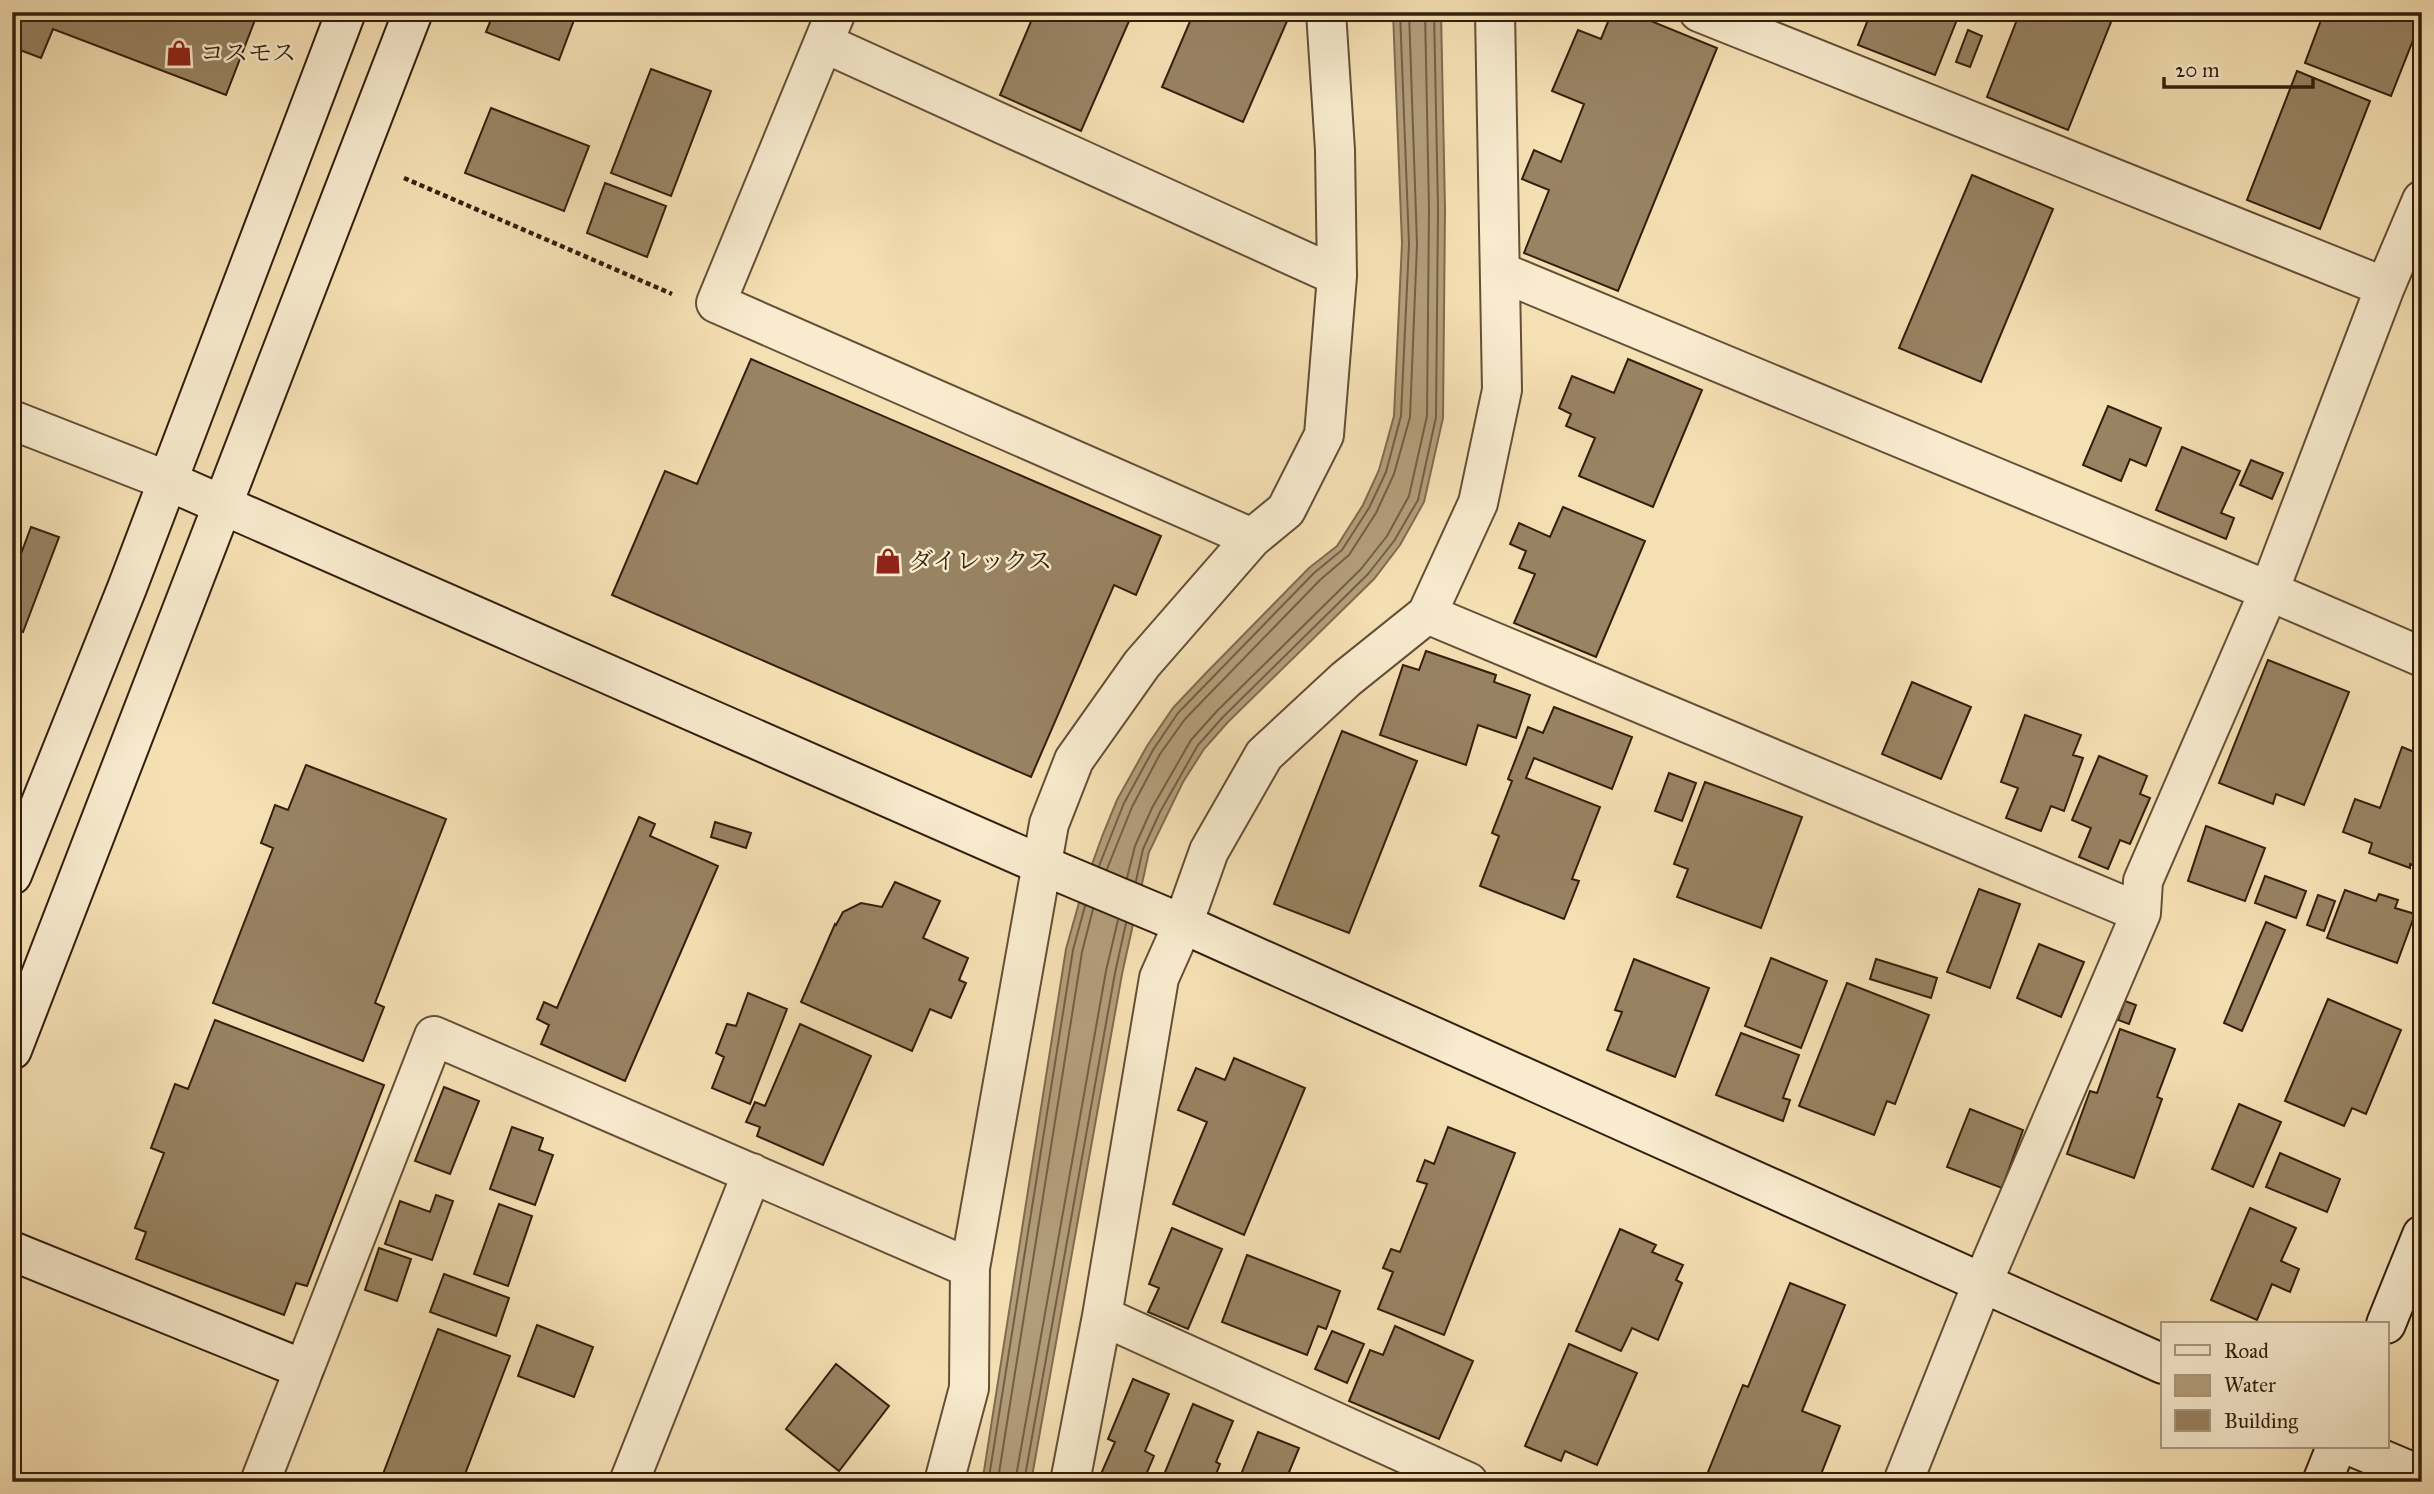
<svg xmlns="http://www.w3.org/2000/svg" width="2434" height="1494" viewBox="0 0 2434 1494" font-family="'IM FELL Great Primer','Noto Serif JP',serif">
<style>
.water{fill:#b39e7b;stroke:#806b4f;stroke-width:2}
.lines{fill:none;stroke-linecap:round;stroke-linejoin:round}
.shore{stroke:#735e44;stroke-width:2}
.building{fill:#988363;stroke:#331f0c;stroke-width:2}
.street-casing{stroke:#644f36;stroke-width:42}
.secondary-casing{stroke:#331f0c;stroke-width:42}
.path{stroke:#331f0c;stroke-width:4.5;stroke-dasharray:5 3.5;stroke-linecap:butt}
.street{stroke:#f8ebce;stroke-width:38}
.secondary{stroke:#f8ebce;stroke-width:38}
.labels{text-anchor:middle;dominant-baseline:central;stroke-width:5;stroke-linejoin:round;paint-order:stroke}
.poi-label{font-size:24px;fill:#331f0c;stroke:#f8ebce;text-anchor:start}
</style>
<rect width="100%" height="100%" fill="#f5e0b4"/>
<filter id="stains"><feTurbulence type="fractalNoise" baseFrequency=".00286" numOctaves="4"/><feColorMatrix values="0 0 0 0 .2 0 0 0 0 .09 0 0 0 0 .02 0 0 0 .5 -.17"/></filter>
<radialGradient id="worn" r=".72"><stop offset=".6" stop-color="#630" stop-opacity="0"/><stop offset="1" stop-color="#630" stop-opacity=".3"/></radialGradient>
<path class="water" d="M 1393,12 L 1441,12 L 1445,209 L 1443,418 L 1424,502 L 1400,545 L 1374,579 L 1228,722 L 1204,749 L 1183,782 L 1149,852 L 1122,974 L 1031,1482 L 979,1482 L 984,1471 L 1066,949 L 1082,892 L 1103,834 L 1117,800 L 1147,746 L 1173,708 L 1206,673 L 1309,568 L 1337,546 L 1363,505 L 1379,470 L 1394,416 L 1402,243 Z"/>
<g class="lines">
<path class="shore" d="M 1099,866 L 1124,803 L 1153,750 L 1178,713 L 1314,573 L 1342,550 L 1369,508 L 1386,472 L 1401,416 L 1409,244 L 1400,12
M 1107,869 L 1132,807 L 1160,754 L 1185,719 L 1320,580 L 1349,555 L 1376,513 L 1394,474 L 1410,417 L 1417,244 L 1409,12
M 1127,878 L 1135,846 L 1152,808 L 1191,740 L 1217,711 L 1361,569 L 1387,536 L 1409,496 L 1427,416 L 1429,209 L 1425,12
M 1136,881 L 1143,849 L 1160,812 L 1198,745 L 1223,717 L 1368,574 L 1394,541 L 1418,500 L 1436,417 L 1438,209 L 1434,12
M 986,1482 L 990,1471 L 1073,950 L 1085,906
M 996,1482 L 999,1473 L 1082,952 L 1093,909
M 1015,1482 L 1106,971 L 1118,920
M 1024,1482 L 1115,973 L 1126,923"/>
</g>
<path class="building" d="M 12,12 L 258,12 L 226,95 L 53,29 L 41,58 L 12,47 Z
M 494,12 L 577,12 L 559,60 L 486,32 Z
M 1035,12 L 1133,12 L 1081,131 L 1000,95 Z
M 1194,12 L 1291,12 L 1243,122 L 1162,87 Z
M 1612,12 L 1629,12 L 1717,48 L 1618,291 L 1524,253 L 1549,190 L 1522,179 L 1534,150 L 1561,162 L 1584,104 L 1552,91 L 1578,30 L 1601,39 Z
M 1871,12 L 1960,12 L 1935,75 L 1858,45 Z
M 2020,12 L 2115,12 L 2068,130 L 1987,97 Z
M 2324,12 L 2402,12 L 2421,20 L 2391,96 L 2305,63 Z
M 1968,30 L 1982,36 L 1970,67 L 1956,62 Z
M 651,69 L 711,91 L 671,196 L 611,173 Z
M 2297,71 L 2370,101 L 2320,229 L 2247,200 Z
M 491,108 L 589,146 L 564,211 L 465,173 Z
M 1972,175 L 2053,209 L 1981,382 L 1899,348 Z
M 605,183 L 666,206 L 647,257 L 587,233 Z
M 751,359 L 1161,536 L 1136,595 L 1114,585 L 1031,777 L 612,595 L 665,471 L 697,484 Z
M 1628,359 L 1702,390 L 1653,507 L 1579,476 L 1595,438 L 1566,426 L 1571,414 L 1559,408 L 1572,376 L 1614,393 Z
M 2108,406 L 2161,428 L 2146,466 L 2130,459 L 2121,481 L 2083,465 Z
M 2182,447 L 2240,471 L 2221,513 L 2234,518 L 2226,539 L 2156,510 Z
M 2251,460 L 2283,473 L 2272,499 L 2240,485 Z
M 1563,507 L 1645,541 L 1596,657 L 1514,623 L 1535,574 L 1519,568 L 1526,551 L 1510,544 L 1519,523 L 1550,537 Z
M 31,527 L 59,537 L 23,632 L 12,628 L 12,578 Z
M 1426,651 L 1496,675 L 1494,682 L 1530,695 L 1516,738 L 1478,725 L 1466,765 L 1380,735 L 1403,665 L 1419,670 Z
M 2268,660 L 2349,692 L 2304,805 L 2276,794 L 2273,804 L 2219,783 Z
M 1912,682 L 1971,707 L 1941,779 L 1882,754 Z
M 1554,707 L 1632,737 L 1612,789 L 1534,758 L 1526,778 L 1600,807 L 1572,879 L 1579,881 L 1564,919 L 1480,886 L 1499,836 L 1492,833 L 1512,781 L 1508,779 L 1528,727 L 1543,733 Z
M 2025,715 L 2081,735 L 2073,755 L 2083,758 L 2064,811 L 2051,806 L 2041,831 L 2006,818 L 2018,788 L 2001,782 Z
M 1342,731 L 1417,761 L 1349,933 L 1274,904 Z
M 2402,747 L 2422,755 L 2422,869 L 2410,864 L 2410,868 L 2369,853 L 2372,843 L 2343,832 L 2355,799 L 2380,808 Z
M 2099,756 L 2147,776 L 2140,794 L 2150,798 L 2130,844 L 2120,840 L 2108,869 L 2079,857 L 2091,828 L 2072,820 Z
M 306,765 L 446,819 L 375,1003 L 384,1007 L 363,1061 L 213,1003 L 273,848 L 261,843 L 275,805 L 288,810 Z
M 1669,773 L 1696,783 L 1682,821 L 1655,811 Z
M 1705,782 L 1802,817 L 1761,928 L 1677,897 L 1688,869 L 1674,864 Z
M 639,817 L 655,824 L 650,836 L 718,866 L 625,1081 L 541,1044 L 549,1025 L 537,1019 L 544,1002 L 557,1008 Z
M 715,822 L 751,833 L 746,848 L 711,837 Z
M 2206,826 L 2265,848 L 2245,901 L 2188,881 Z
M 2265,876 L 2306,891 L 2296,918 L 2255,903 Z
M 895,882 L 940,901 L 923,938 L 968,958 L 959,980 L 966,983 L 951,1018 L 930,1009 L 912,1051 L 801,1002 L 835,924 L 836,925 L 843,912 L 861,903 L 882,907 Z
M 1979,889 L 2020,904 L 1990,988 L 1947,972 Z
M 2345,890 L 2376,901 L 2379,894 L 2398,900 L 2395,908 L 2415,914 L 2397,963 L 2327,938 Z
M 2318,895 L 2335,901 L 2324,931 L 2307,925 Z
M 2266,922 L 2285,930 L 2242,1031 L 2224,1023 Z
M 2039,944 L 2084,962 L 2061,1017 L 2017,998 Z
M 1771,958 L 1827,981 L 1801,1048 L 1745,1026 Z
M 1634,959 L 1709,988 L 1675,1077 L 1607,1050 L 1622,1012 L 1615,1010 Z
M 1876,959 L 1937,978 L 1931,998 L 1870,979 Z
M 1847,983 L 1929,1015 L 1895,1104 L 1887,1101 L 1874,1135 L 1799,1106 Z
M 748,993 L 787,1009 L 750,1104 L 712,1088 L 724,1057 L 716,1053 L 727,1024 L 736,1026 Z
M 2328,999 L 2401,1030 L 2366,1114 L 2352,1108 L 2344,1126 L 2285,1101 Z
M 2125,1001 L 2136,1005 L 2129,1024 L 2118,1020 Z
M 215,1020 L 384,1085 L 307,1286 L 296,1283 L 284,1315 L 136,1259 L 146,1232 L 135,1228 L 164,1153 L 151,1148 L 175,1084 L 188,1089 Z
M 800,1024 L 871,1056 L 823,1165 L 757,1136 L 760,1127 L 746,1122 L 755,1102 L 765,1106 Z
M 2120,1029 L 2175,1049 L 2157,1097 L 2162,1099 L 2134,1178 L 2067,1154 L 2090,1091 L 2097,1093 Z
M 1741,1033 L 1799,1055 L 1783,1098 L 1790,1100 L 1783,1121 L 1716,1095 Z
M 1234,1058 L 1305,1088 L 1244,1235 L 1173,1204 L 1207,1122 L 1178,1110 L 1196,1068 L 1225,1080 Z
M 444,1087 L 479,1101 L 450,1174 L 415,1161 Z
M 2239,1104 L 2281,1122 L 2253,1187 L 2212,1169 Z
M 1970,1109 L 2023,1130 L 2002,1188 L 1947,1167 Z
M 512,1127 L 543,1138 L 539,1150 L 553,1155 L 535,1205 L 490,1189 Z
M 1448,1127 L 1515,1153 L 1444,1335 L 1378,1309 L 1393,1272 L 1383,1268 L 1391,1249 L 1400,1252 L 1427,1184 L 1417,1181 L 1425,1160 L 1434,1164 Z
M 2280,1153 L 2340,1179 L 2327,1212 L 2266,1187 Z
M 436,1195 L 453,1201 L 432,1260 L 385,1244 L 400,1201 L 430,1212 Z
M 499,1204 L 532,1216 L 508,1286 L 474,1274 Z
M 2250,1208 L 2296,1228 L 2281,1261 L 2299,1269 L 2290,1292 L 2272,1284 L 2257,1320 L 2211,1300 Z
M 1172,1228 L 1222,1249 L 1188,1329 L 1148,1312 L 1159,1288 L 1149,1284 Z
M 1620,1229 L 1656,1245 L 1652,1252 L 1683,1265 L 1676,1280 L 1682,1283 L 1658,1340 L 1632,1328 L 1621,1351 L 1576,1331 Z
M 379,1248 L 411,1259 L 397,1301 L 365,1290 Z
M 1247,1255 L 1340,1291 L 1326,1329 L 1318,1326 L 1307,1355 L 1222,1322 Z
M 444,1274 L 509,1298 L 496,1336 L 430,1312 Z
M 1790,1283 L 1845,1305 L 1802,1411 L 1840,1426 L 1818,1482 L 1704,1482 L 1743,1385 L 1748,1387 Z
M 537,1325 L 593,1347 L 574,1397 L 518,1376 Z
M 1395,1326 L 1473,1361 L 1439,1439 L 1349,1401 L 1370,1350 L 1383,1355 Z
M 438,1329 L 510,1356 L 462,1482 L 380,1482 Z
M 1332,1331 L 1364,1344 L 1347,1383 L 1315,1369 Z
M 1569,1344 L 1637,1373 L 1597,1465 L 1565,1451 L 1561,1461 L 1525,1446 Z
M 836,1364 L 889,1406 L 839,1471 L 786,1429 Z
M 1133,1379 L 1169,1394 L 1145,1451 L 1154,1456 L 1143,1482 L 1121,1482 L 1101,1474 L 1115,1442 L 1108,1439 Z
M 1193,1404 L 1233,1421 L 1216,1462 L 1220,1464 L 1213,1482 L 1161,1482 Z
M 1258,1432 L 1299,1448 L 1285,1482 L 1238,1482 Z"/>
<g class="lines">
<g class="street-casing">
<path id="street" d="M 836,12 L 716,303 L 1252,538
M 1699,12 L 2385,287
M 824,43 L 1337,276
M 1501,272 L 2269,591 L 2422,657
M 12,420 L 168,481
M 1427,614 L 2141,913
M 1102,1316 L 1159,978 L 1183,924 L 1209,851 L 1264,755 L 1346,679 L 1427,614 L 1478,503 L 1502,390 L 1495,12
M 260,1482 L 434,1036 L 970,1268
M 629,1482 L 752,1173
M 944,1482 L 969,1388 L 970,1268 L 1049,824 L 1074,760 L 1142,664 L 1252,538 L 1286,510 L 1324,435 L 1337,276 L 1335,150 L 1326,12
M 1070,1482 L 1102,1316 L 1468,1482
M 1903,1482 L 1982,1284 L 2141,913 L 2143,881 L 2269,591 L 2385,287 L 2422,200"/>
</g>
<g class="secondary-casing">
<path id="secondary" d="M 168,481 L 1042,865 L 1183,924 L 2163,1364
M 12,875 L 127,588 L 346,12
M 12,1050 L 413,12
M 12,1251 L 303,1369
M 2386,1324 L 2422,1235
M 2353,1447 L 2422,1476
M 2322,1482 L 2336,1447"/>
</g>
<path class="path" d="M 404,178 L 672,294"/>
<use href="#street" class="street"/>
<use href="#secondary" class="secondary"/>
</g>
<defs>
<g id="shop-bare" transform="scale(2.1)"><path d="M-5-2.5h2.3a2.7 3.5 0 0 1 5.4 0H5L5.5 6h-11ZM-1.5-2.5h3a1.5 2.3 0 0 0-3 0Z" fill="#8f2418" stroke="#f8ebce" stroke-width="2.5" paint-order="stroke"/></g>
</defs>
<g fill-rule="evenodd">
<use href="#shop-bare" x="179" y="53"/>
<use href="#shop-bare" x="888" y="561"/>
</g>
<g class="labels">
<g class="poi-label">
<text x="200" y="53">コスモス</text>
<text x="909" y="561">ダイレックス</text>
</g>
</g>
<rect width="2434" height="1494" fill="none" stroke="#f5e0b4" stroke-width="42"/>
<rect x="14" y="14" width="2406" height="1466" fill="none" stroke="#331f0c" stroke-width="3.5"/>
<rect x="21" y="21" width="2392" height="1452" fill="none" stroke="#331f0c" stroke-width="2"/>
<rect x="2161" y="1322" width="228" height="126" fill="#f8ebce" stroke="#a99980" stroke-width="2"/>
<rect x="2175" y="1345" width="35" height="10" fill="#f8ebce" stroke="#a99980" stroke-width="2"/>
<text x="2224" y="1358" font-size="21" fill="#331f0c">Road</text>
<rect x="2175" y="1375" width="35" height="21" fill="#b39e7b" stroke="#a99980" stroke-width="2"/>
<text x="2224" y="1392" font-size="21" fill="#331f0c">Water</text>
<rect x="2175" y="1410" width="35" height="21" fill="#988363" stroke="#a99980" stroke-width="2"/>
<text x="2224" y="1428" font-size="21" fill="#331f0c">Building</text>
<path d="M2164 77v10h149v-10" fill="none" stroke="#331f0c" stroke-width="3.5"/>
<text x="2175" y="77" font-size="21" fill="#331f0c" stroke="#f8ebce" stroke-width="5" paint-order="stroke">20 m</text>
<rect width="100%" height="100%" filter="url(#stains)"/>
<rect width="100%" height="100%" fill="url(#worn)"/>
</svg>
